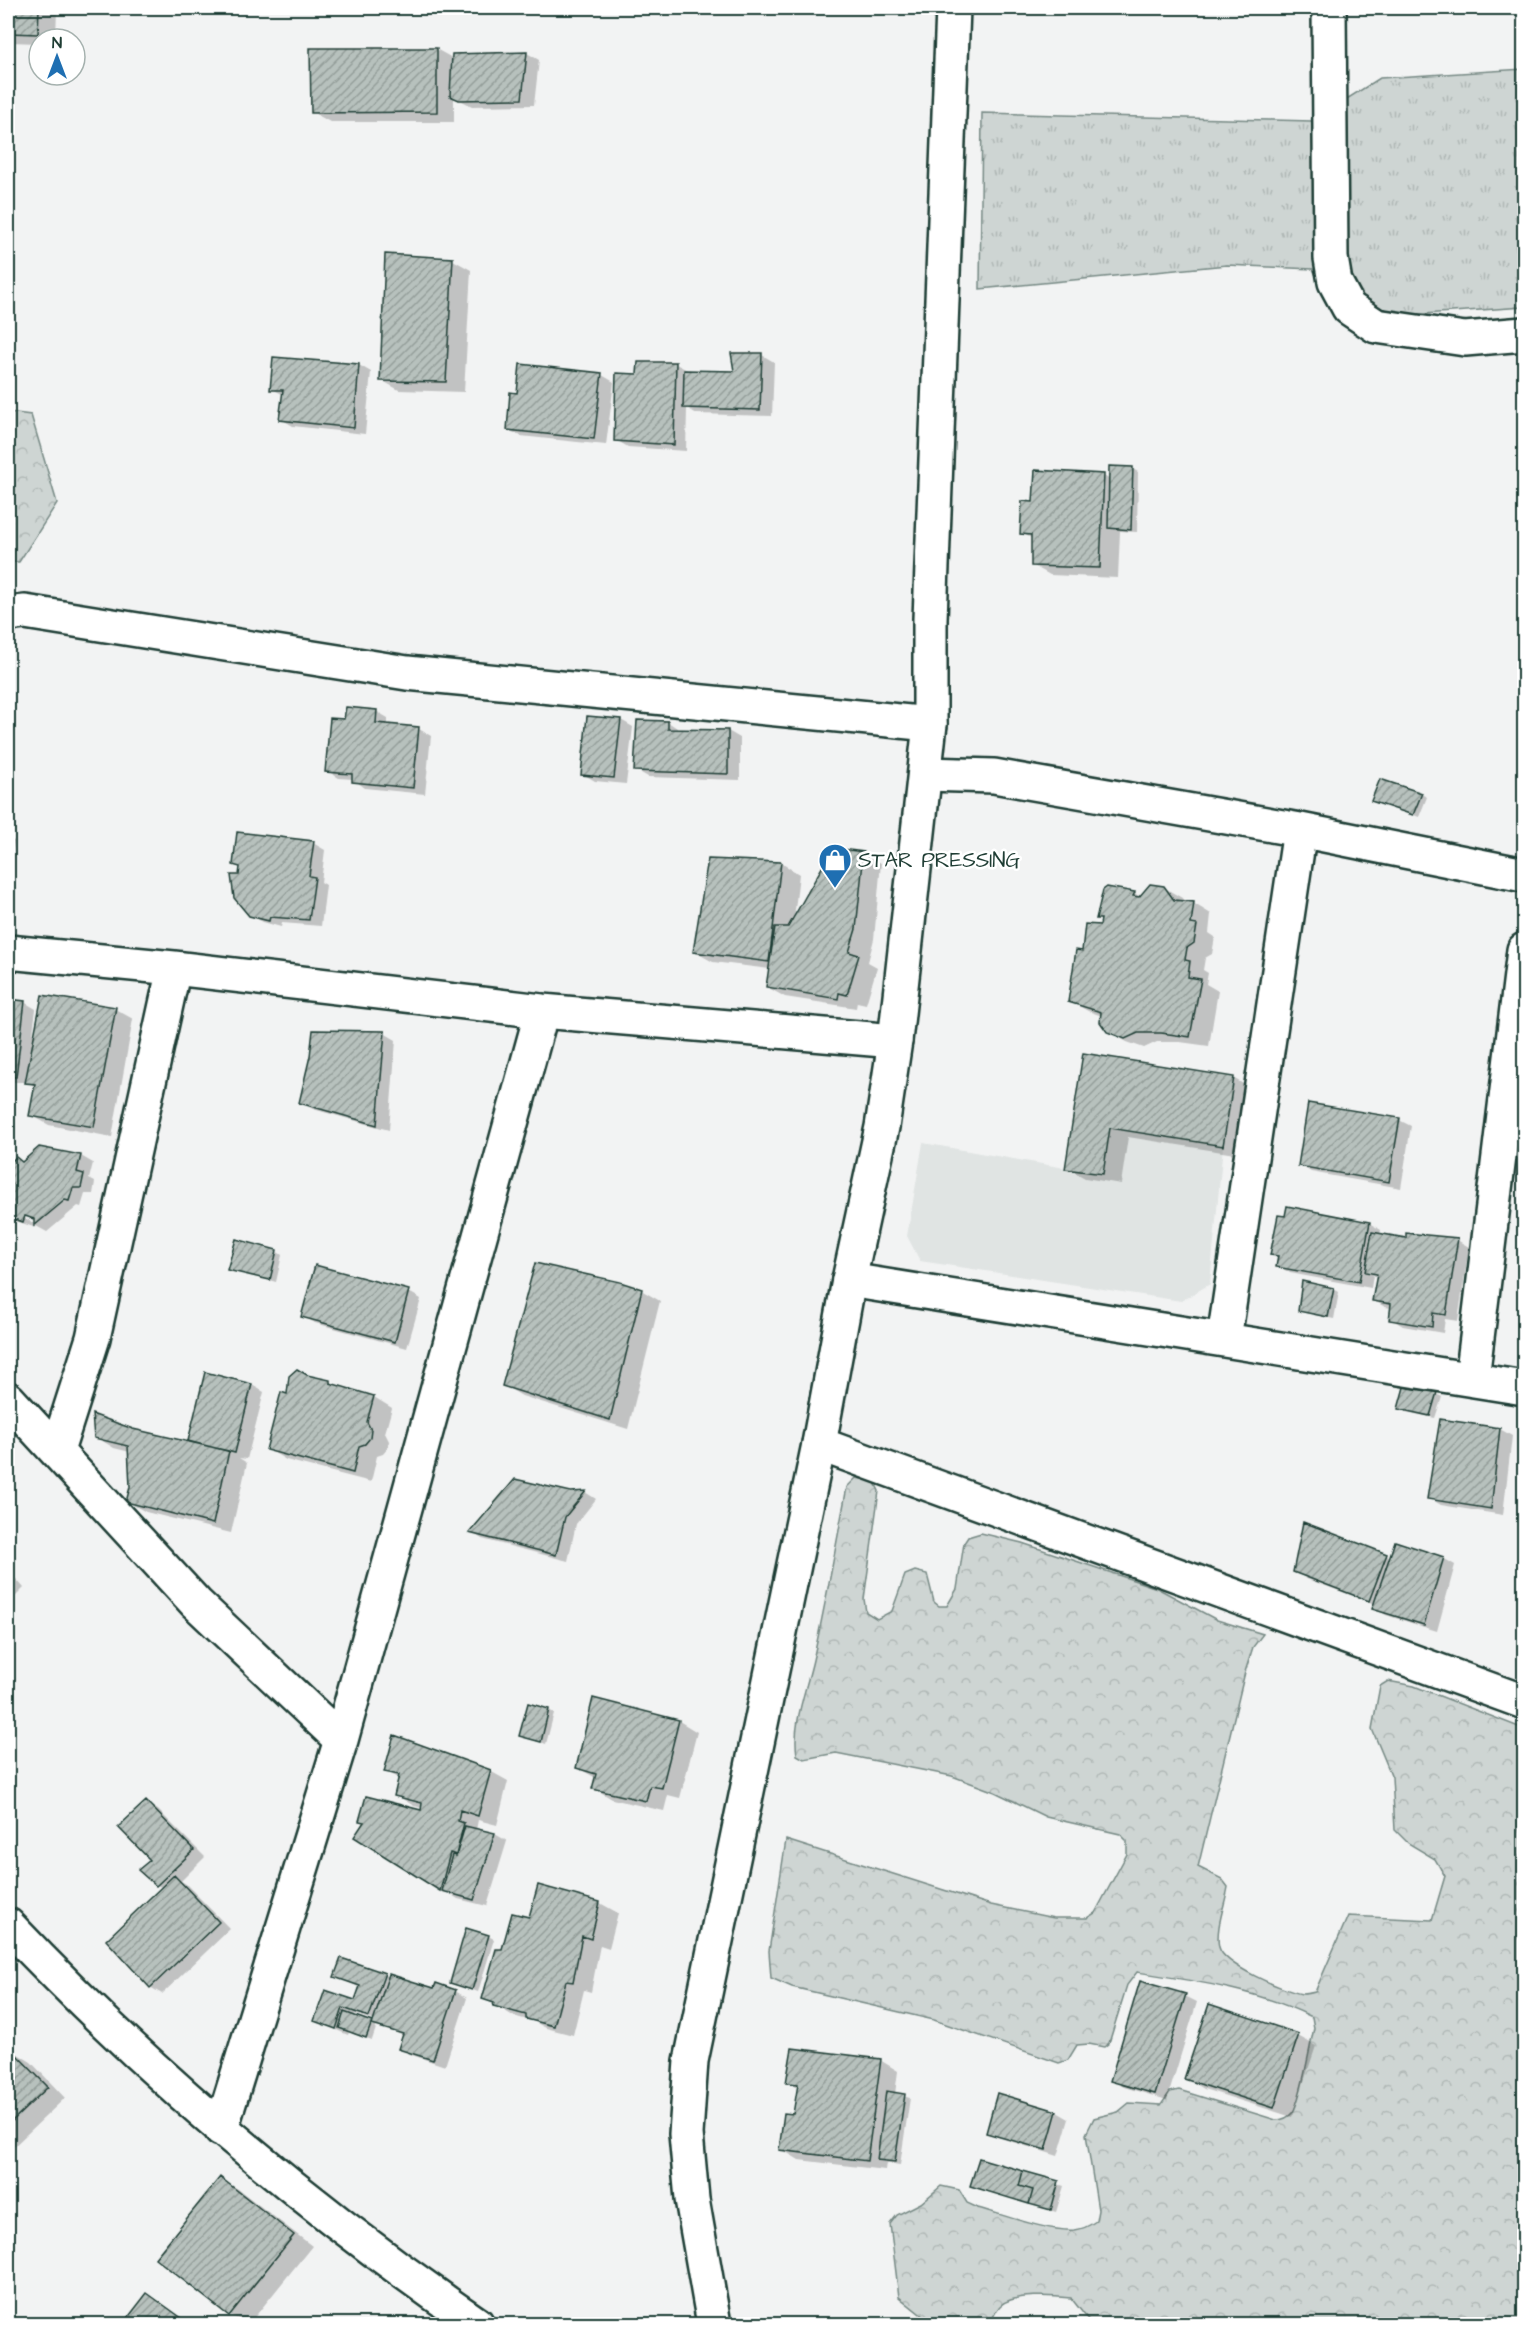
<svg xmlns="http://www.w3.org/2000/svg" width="1532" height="2332" viewBox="0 0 1532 2332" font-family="'Architects Daughter',sans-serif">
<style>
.built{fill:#e0e4e3}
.grass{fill:url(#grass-tufts);stroke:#768984;stroke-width:1.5}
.forest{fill:url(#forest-crowns);stroke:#768984;stroke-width:1.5}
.shadow{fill:#0003;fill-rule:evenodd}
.building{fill:url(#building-hatch);stroke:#1f3d34;stroke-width:1.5}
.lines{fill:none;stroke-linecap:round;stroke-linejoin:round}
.minor-casing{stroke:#1f3d34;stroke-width:38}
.major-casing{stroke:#1f3d34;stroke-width:38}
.minor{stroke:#fff;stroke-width:33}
.major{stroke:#fff;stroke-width:33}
.labels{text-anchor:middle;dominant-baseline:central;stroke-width:5;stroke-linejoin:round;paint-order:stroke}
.poi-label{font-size:21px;fill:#1f3d34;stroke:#fff;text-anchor:start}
</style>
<defs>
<pattern id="grass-tufts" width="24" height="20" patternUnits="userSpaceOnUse" patternTransform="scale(1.5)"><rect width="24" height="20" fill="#ced5d3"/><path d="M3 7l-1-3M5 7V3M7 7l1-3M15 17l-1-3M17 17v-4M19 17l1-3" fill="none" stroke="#b0b8b6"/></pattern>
<pattern id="forest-crowns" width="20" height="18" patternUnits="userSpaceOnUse" patternTransform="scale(1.5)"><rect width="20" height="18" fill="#ced5d3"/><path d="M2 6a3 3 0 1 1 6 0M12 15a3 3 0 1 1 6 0" fill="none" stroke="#b0b8b6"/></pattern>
<pattern id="building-hatch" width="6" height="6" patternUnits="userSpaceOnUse" patternTransform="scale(1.5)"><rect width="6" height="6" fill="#b7c1bd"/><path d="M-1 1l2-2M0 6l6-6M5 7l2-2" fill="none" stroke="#949e9a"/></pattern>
</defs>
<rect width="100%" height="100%" fill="#f2f3f3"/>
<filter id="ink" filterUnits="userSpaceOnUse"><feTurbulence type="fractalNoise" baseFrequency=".0167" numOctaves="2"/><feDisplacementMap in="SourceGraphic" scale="12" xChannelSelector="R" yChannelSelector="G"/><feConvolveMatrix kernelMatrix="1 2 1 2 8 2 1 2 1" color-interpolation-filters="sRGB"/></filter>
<g filter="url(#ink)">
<path class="built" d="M 1083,1053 L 1234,1077 L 1223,1146 L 1210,1284 L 1181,1301 L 920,1261 L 907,1236 L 923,1143 L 1065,1168 Z"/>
<path class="grass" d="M 1524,69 L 1524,307 L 1336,320 L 1313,269 L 1227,265 L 980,289 L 982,113 L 1312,121 L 1380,78 Z"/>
<path class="forest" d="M 8,412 L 31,415 L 57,503 L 19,562 L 8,562 Z
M 856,1478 L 874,1481 L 879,1491 L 864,1599 L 866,1612 L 877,1619 L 892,1611 L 905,1575 L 915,1571 L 927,1574 L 934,1602 L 939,1606 L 947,1606 L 957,1589 L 964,1543 L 968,1537 L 981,1533 L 1022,1543 L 1157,1588 L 1217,1620 L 1263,1634 L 1253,1647 L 1245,1672 L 1198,1867 L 1222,1879 L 1228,1887 C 1225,1905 1215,1929 1219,1947 C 1223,1965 1284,1991 1302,1994 C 1306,1994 1311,1993 1315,1992 L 1348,1916 L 1432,1920 L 1445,1876 L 1435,1859 L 1408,1843 L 1395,1830 L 1392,1777 L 1372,1729 L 1380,1686 L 1388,1681 L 1414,1686 L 1524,1729 L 1524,2324 L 1099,2324 L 1090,2322 L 1071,2298 C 1054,2296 1014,2293 1001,2305 C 995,2310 994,2319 988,2324 L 927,2324 L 925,2318 L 899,2297 L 890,2224 L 897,2215 L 921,2203 L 941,2186 L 959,2190 L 967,2203 L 978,2208 C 1004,2215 1049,2232 1075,2230 C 1083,2229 1089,2226 1096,2221 L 1098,2210 L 1086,2134 L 1094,2118 L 1118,2112 L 1129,2103 L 1161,2105 L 1170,2092 L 1179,2090 L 1276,2120 C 1282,2120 1289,2117 1293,2112 C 1301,2100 1310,2045 1314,2028 L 1312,2017 C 1258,1990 1196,1981 1137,1972 L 1127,1985 L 1109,2043 L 1104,2047 L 1089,2044 L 1077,2045 L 1068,2060 L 1059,2063 L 934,2020 L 792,1987 L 771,1978 L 769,1951 L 786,1840 L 991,1905 L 1054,1918 L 1087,1918 L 1095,1913 L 1127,1854 L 1127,1841 L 1120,1834 L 1046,1817 L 995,1792 L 952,1776 L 836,1753 L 804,1759 L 797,1755 C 792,1724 806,1691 813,1660 C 826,1603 836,1545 847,1487 Z"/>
<path class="shadow" d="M 8,8 L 57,8 L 56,39 L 39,39 L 39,43 L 8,42 Z
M 436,49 L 454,59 L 527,53 L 539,60 L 534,105 L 472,106 L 454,97 L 454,122 L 330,122 L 312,112 Z
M 453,260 L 471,270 L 464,392 L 399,390 L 381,380 Z
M 762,355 L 774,362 L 772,416 L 697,414 L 687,408 L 686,451 L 628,447 L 616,440 L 638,376 L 639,363 L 676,364 L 689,371 L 736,372 Z
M 274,358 L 359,365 L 371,372 L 365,434 L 293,426 L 281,419 L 284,395 L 272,389 Z
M 521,366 L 602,375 L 614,382 L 606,445 L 521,436 L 508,430 L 519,394 Z
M 1133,469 L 1138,472 L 1137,532 L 1120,531 L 1118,578 L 1050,575 L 1032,565 L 1033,539 L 1022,533 L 1034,503 L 1104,476 L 1110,480 Z
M 376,711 L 388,718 L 388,726 L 419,729 L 431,736 L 425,794 L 365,788 L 353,779 L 339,778 L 327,771 L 346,720 Z
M 621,720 L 633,727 L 626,784 L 595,781 L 583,774 Z
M 668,722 L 680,730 L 728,731 L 740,738 L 740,780 L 648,777 L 636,770 Z
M 8,778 L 15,782 L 8,834 Z
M 1421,794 L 1427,797 L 1419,817 L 1373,800 Z
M 8,837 L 14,841 L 8,894 Z
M 313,843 L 325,850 L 321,882 L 326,885 L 321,926 L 282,923 L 281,927 L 263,922 L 250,915 L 240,877 L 241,868 L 234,864 Z
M 863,853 L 881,863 L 874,939 L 868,962 L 877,967 L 866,1004 L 857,1002 L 856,1008 L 785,997 L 767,987 L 770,969 L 713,962 L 695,952 L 781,863 L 799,874 L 794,919 Z
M 1163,887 L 1182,898 L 1185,903 L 1193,903 L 1211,914 L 1209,933 L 1215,937 L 1212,954 L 1205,958 L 1203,970 L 1208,973 L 1206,984 L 1218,991 L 1209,1046 L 1180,1042 L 1157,1042 L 1144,1048 L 1127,1042 L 1108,1031 L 1102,1016 L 1088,1011 L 1070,1001 L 1083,952 L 1101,927 L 1103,921 L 1098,918 L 1134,893 L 1141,897 Z
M 8,1001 L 24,1002 L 36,1009 L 33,1033 L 36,1034 L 115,1009 L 133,1019 L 112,1137 L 49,1125 L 31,1115 L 36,1087 L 28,1082 L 8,1082 Z
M 384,1033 L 396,1040 L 389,1130 L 313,1109 L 301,1102 Z
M 1084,1054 L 1233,1078 L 1252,1089 L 1241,1155 L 1128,1137 L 1121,1184 L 1085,1178 L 1067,1168 Z
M 1399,1120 L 1411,1126 L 1401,1188 L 1311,1172 L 1299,1165 Z
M 39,1148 L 81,1156 L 93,1163 L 89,1179 L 95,1182 L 93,1194 L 85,1194 L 81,1207 L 78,1206 L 47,1232 L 36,1226 L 36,1228 L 8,1218 L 8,1167 L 16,1159 L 23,1163 ZM 20,1211 L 35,1220 L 35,1224 L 18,1214 Z
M 1369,1223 L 1381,1230 L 1380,1235 L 1407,1240 L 1457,1240 L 1469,1247 L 1458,1321 L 1445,1319 L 1443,1333 L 1403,1326 L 1391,1319 L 1392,1308 L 1385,1307 L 1373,1300 L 1378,1278 L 1373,1275 L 1371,1288 L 1290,1273 L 1278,1266 L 1279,1258 L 1271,1254 Z
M 276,1251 L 282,1255 L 276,1282 L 229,1269 Z
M 316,1267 L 409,1292 L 421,1299 L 407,1348 L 315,1323 L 303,1316 Z
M 1334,1289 L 1339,1292 L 1334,1319 L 1305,1313 L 1299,1310 Z
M 641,1290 L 660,1301 L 628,1429 L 522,1396 L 503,1385 Z
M 330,1382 L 339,1387 L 374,1397 L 392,1408 L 385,1433 L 389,1441 L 388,1448 L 383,1454 L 377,1456 L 371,1482 L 286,1460 L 268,1449 L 289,1396 Z
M 252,1385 L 264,1392 L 247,1459 L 239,1458 L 247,1463 L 231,1533 L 146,1512 L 128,1502 L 132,1487 L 130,1452 L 114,1448 L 96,1437 L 133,1430 L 196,1444 L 190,1440 Z
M 1436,1394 L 1442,1397 L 1435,1418 L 1406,1412 L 1400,1409 Z
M 1441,1421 L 1500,1429 L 1512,1436 L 1503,1515 L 1441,1505 L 1429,1498 Z
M 585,1492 L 596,1499 L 576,1524 L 568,1561 L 482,1539 L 471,1532 L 571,1494 Z
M 1304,1524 L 1391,1557 L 1443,1558 L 1455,1565 L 1437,1631 L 1386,1615 L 1374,1608 L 1375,1604 L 1307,1579 L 1295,1572 Z
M 8,1570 L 24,1588 L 8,1604 Z
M 549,1710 L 554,1713 L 546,1744 L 520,1735 Z
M 679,1721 L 697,1732 L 680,1798 L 668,1795 L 664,1811 L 612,1799 L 594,1788 L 596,1778 L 578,1768 Z
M 386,1771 L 490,1771 L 508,1781 L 497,1825 L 478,1820 L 476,1830 L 495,1834 L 507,1841 L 487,1906 L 458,1899 L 356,1836 L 365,1823 L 361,1820 L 422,1812 L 423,1808 L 414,1806 L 396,1795 L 400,1779 Z
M 146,1803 L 158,1810 L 205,1857 L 181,1881 L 186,1884 L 230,1929 L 162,1994 L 150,1987 L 163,1888 L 157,1885 L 152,1860 Z
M 539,1887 L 600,1903 L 618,1913 L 609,1948 L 600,1945 L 591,1992 L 584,1990 L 573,2035 L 546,2028 L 535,2022 L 513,2016 L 484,1998 L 530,1919 Z
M 488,1936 L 494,1939 L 478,1992 L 452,1982 Z
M 384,1975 L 435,1990 L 455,1991 L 467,1998 L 445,2066 L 412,2055 L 400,2048 L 404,2036 L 377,2025 L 372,2040 L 349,2032 L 348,2035 L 316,2021 L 356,2002 L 361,1988 L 336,1977 ZM 355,2014 L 375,2021 L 374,2025 L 354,2017 Z
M 1185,1996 L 1197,2002 L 1167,2100 L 1124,2087 L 1112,2080 Z
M 1298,2036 L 1316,2046 L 1292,2117 L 1204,2089 L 1186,2078 Z
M 8,2048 L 31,2062 L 65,2098 L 8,2152 Z
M 880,2060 L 898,2071 L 895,2094 L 910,2098 L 900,2165 L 886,2163 L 885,2170 L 799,2160 L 781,2149 L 795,2116 L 799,2088 L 788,2082 Z
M 1057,2112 L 1069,2119 L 1058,2156 L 1000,2138 L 988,2132 Z
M 980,2160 L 1064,2186 L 1056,2212 L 972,2186 Z
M 220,2179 L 238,2189 L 312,2246 L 249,2324 L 230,2315 L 157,2258 Z
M 147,2295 L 159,2302 L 190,2324 L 125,2324 Z"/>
<path class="building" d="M 8,8 L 39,8 L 38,34 L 8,33 Z
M 310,48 L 437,48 L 437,112 L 311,113 Z
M 527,52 L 522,99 L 459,100 L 450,96 L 452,54 Z
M 385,254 L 453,258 L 446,382 L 380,381 Z
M 731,353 L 762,353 L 760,410 L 683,408 L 684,370 L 734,371 Z
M 273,357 L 359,364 L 354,428 L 279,420 L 283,390 L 270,390 Z
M 638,362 L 676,362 L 674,445 L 614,441 L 616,373 L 637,374 Z
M 520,364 L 602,373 L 594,439 L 507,430 L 510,392 L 517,393 Z
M 1109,466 L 1133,467 L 1131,530 L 1108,528 Z
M 1035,470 L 1104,474 L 1100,568 L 1031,566 L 1031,535 L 1020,534 L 1022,501 L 1033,502 Z
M 346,707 L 377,710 L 376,723 L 419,727 L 413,788 L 352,782 L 352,774 L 325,772 L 330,718 L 344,719 Z
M 587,716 L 621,719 L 614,778 L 581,775 Z
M 637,720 L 668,721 L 668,729 L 728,730 L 728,774 L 634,771 Z
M 1380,779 L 1422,793 L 1413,815 L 1371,801 Z
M 237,832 L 314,841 L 309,876 L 315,877 L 309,920 L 270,917 L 269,921 L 249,916 L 234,898 L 231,875 L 239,875 L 240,867 L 233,865 Z
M 833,848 L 864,852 L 856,929 L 849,952 L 859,955 L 847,995 L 839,993 L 838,999 L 766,987 L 775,927 L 788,927 Z
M 708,859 L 781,862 L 769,962 L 693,952 Z
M 1150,884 L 1164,886 L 1174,900 L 1194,902 L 1191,924 L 1197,925 L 1194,943 L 1187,948 L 1185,960 L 1190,961 L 1188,977 L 1201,979 L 1190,1037 L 1161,1033 L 1138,1033 L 1125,1039 L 1107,1032 L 1100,1022 L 1101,1012 L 1068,1002 L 1076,950 L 1082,951 L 1085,924 L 1100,925 L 1101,919 L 1096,919 L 1103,890 L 1107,887 L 1135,892 L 1133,896 L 1139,897 Z
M 42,995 L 116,1007 L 94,1127 L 29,1116 L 35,1084 L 25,1083 Z
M 8,999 L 25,1001 L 16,1077 L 8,1077 Z
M 313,1030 L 385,1031 L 377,1125 L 299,1103 L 310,1056 Z
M 1083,1053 L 1234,1077 L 1223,1146 L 1110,1128 L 1103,1174 L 1065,1169 Z
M 1308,1103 L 1400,1118 L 1389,1182 L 1298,1166 Z
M 39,1147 L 81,1155 L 77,1172 L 84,1174 L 81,1188 L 73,1188 L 69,1201 L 65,1200 L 34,1226 L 34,1219 L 25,1216 L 23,1222 L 8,1217 L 8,1165 L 16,1157 L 22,1162 Z
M 1524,1180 L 1524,1224 L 1519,1218 Z
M 1287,1206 L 1370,1222 L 1359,1282 L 1276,1267 L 1278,1256 L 1270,1255 L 1278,1215 L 1285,1216 Z
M 1372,1232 L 1406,1238 L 1406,1233 L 1458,1238 L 1446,1315 L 1433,1313 L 1432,1327 L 1389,1320 L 1391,1304 L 1372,1301 L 1377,1274 L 1365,1272 Z
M 236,1239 L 277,1250 L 270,1280 L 227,1270 Z
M 535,1263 L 620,1282 L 642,1289 L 610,1420 L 502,1386 Z
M 315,1265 L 409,1290 L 395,1342 L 301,1317 Z
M 1302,1281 L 1334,1288 L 1328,1317 L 1298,1311 Z
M 297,1369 L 307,1375 L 330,1380 L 330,1383 L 374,1396 L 367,1422 L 371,1430 L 370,1438 L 365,1444 L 359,1446 L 353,1473 L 266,1450 L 281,1392 L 287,1394 L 289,1376 Z
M 205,1372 L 252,1384 L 235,1453 L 188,1441 Z
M 1404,1387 L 1437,1392 L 1430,1416 L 1398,1409 Z
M 92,1414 L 133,1429 L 229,1451 L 213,1524 L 126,1502 L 130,1487 L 128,1446 L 94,1438 Z
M 1440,1419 L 1500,1428 L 1491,1509 L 1427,1499 Z
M 515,1479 L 571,1492 L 586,1491 L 565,1517 L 556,1555 L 469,1533 Z
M 1303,1522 L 1387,1554 L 1369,1601 L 1293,1572 Z
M 1395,1541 L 1444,1557 L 1424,1625 L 1372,1609 Z
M 593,1698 L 679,1720 L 662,1788 L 650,1786 L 646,1801 L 592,1789 L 596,1774 L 576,1768 Z
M 528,1703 L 549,1709 L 541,1742 L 519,1736 Z
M 394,1735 L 491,1770 L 478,1816 L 460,1810 L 458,1821 L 464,1823 L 456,1855 L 450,1853 L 440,1891 L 354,1837 L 364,1822 L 359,1821 L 366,1796 L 421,1810 L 422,1803 L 394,1796 L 399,1775 L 384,1772 Z
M 146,1801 L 194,1850 L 156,1886 L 138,1870 L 150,1860 L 118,1827 Z
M 465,1826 L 495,1833 L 474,1900 L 442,1891 L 452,1855 L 456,1856 Z
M 174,1875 L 219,1922 L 150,1988 L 106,1940 Z
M 538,1885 L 600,1902 L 591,1939 L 582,1936 L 573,1982 L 566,1981 L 554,2026 L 526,2019 L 526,2015 L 493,2006 L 494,2003 L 482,1999 L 496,1949 L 502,1949 L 512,1913 L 529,1917 Z
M 466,1928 L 489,1935 L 472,1990 L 450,1983 Z
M 341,1958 L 385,1973 L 369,2017 L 343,2008 L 336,2029 L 314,2021 L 325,1990 L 355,2000 L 360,1986 L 334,1977 Z
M 389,1974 L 434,1988 L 436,1983 L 456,1990 L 433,2060 L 398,2049 L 403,2034 L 372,2025 Z
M 1140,1981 L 1186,1994 L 1155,2094 L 1110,2081 Z
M 1209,2004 L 1299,2034 L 1274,2108 L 1184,2079 Z
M 344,2012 L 372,2022 L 366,2038 L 339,2028 Z
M 792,2048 L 881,2059 L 867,2161 L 779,2150 L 784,2113 L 793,2114 L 798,2084 L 786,2083 Z
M 12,2050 L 48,2087 L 8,2125 L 8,2054 Z
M 886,2091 L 905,2094 L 895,2162 L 877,2160 Z
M 997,2093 L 1057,2111 L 1046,2150 L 986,2133 Z
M 979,2158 L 1023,2171 L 1019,2186 L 1033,2190 L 1029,2204 L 970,2186 Z
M 1023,2171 L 1059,2181 L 1051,2210 L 1029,2204 L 1033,2190 L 1019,2186 Z
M 220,2177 L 294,2235 L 229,2316 L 155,2258 Z
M 147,2293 L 190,2324 L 123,2324 Z"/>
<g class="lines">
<g class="minor-casing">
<path id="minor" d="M 1329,8 L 1331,258 L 1335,282 L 1349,308 L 1376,326 L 1465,339 L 1524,334
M 8,614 L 25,612 L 407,673 L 930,724
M 925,774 L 994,776 L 1300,830 L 1524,875
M 8,952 L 174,968 L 542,1011 L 895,1041
M 849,1280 L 1524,1388
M 1224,1339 L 1300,830
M 1472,1379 L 1524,950
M 8,1399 L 196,1603 L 341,1740
M 819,1444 L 1524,1702
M 57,1451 L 93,1338 L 174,968
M 8,1925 C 149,2074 308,2208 477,2324
M 221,2129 L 341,1740 L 542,1011"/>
</g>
<g class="major-casing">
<path id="major" d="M 714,2324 L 692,2199 L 686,2134 L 691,2061 L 819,1444 L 849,1280 L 882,1127 L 895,1041 L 930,724 L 930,619 L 953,8"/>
</g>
<use href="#minor" class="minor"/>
<use href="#major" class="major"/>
</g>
</g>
<defs>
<g id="shop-pin" transform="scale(1.725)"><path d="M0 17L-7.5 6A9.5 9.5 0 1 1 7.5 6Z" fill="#1f6fb2" stroke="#fff"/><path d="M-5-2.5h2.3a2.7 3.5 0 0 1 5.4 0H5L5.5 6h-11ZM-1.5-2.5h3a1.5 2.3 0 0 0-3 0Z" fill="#fff"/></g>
</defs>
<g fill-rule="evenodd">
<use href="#shop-pin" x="835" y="860"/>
</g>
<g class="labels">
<g class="poi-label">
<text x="858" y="860">STAR PRESSING</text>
</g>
</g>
<rect width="1532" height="2332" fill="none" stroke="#fff" stroke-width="30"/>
<rect x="15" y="15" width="1502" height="2302" fill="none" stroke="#1f3d34" stroke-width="2" filter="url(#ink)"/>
<g transform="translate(57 57)"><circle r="28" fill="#ffffff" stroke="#a5b1ae" stroke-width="1.5"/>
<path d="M0-4.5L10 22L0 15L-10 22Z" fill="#1f6fb2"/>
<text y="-9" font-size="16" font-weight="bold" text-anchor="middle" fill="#1f3d34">N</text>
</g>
</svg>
